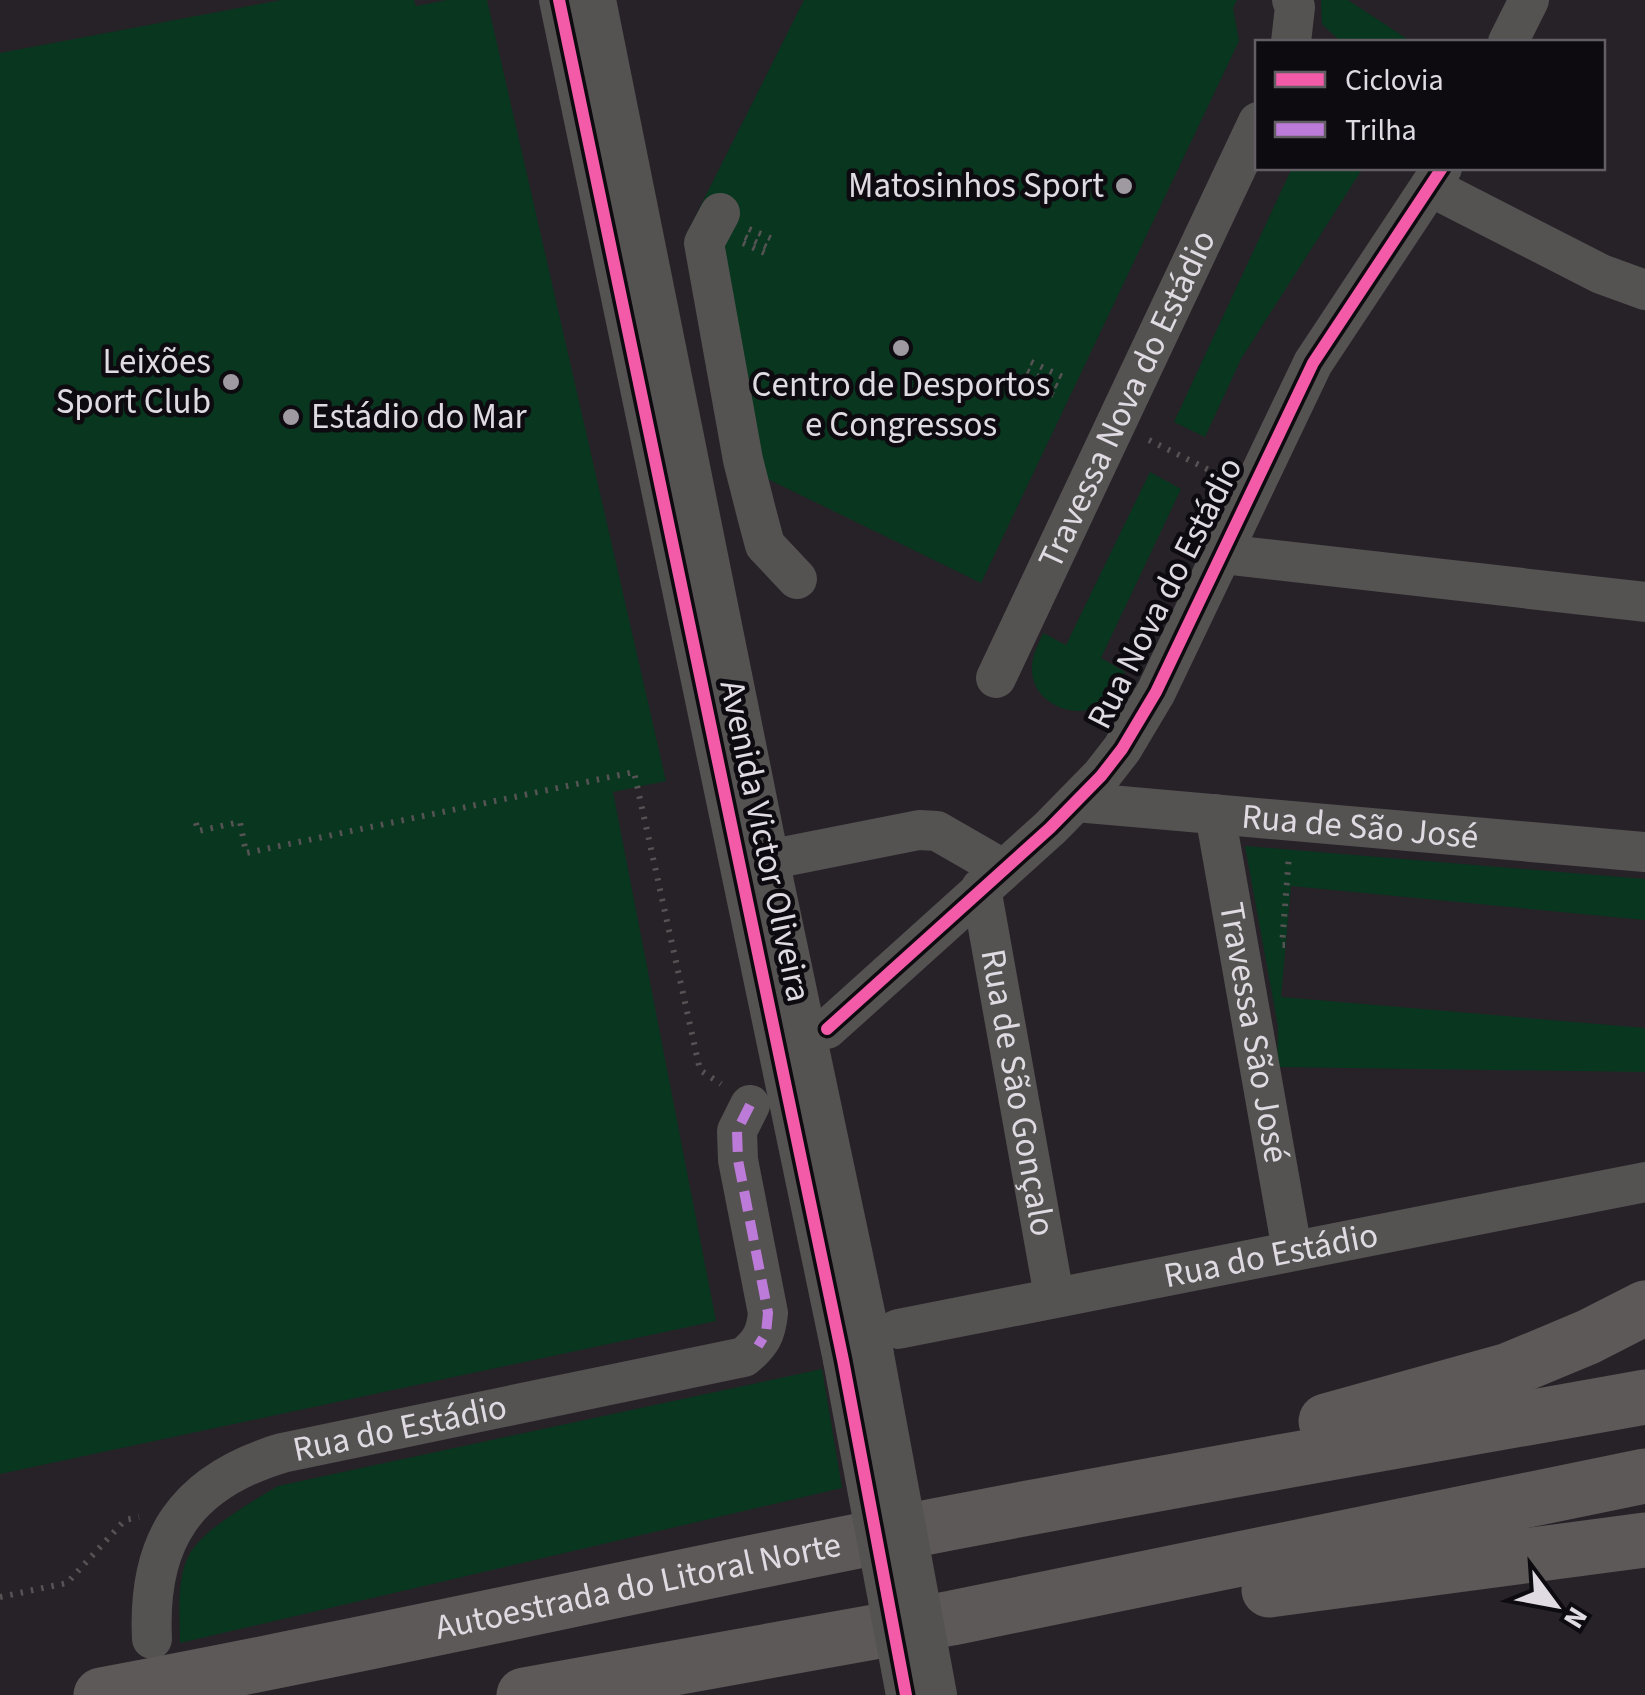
<svg xmlns="http://www.w3.org/2000/svg" width="1645" height="1695" viewBox="0 0 1645 1695" font-family="'Source Sans 3',sans-serif">
<style>
.green{fill:#09361f}
.lines{fill:none;stroke-linecap:round;stroke-linejoin:round}
.path{stroke:#565354;stroke-width:6;stroke-dasharray:2.5 8;stroke-linecap:butt}
.minor{stroke:#555252;stroke-width:40}
.highway{stroke:#5c5958;stroke-width:55}
.minor-bridge{stroke:#555252;stroke-width:40}
.quiet{stroke:#bd7bd9;stroke-width:10;stroke-dasharray:20 10;stroke-linecap:butt}
.cycleway-casing{stroke:#0e0b10;stroke-width:19}
.cycleway{stroke:#f35aa7;stroke-width:12}
.poi-dot{fill:#9f9aa1;stroke:#0e0b10;stroke-width:4}
.labels{text-anchor:middle;dominant-baseline:central;stroke-width:9;stroke-linejoin:round;paint-order:stroke}
.poi-label{font-size:35px;fill:#e0dbe2;stroke:#0e0b10;text-anchor:end}
.street-label{font-size:35px;fill:#e0dbe2;stroke:#0e0b10}
</style>
<rect width="100%" height="100%" fill="#272228"/>
<path class="green" d="M 281,0 L 414,0 L 416,6 L 447,0 L 487,0 L 666,781 L 613,792 L 716,1321 L 0,1474 L 0,53 Z
M 804,0 L 1237,0 L 1233,8 L 1239,41 L 981,583 L 733,462 L 686,235 Z
M 1321,0 L 1348,0 L 1412,42 L 1341,42 L 1322,24 Z
M 1288,168 L 1363,168 L 1241,359 L 1205,437 L 1174,422 L 1291,170 Z
M 1150,472 L 1181,489 L 1101,658 L 1125,672 C 1119,684 1114,696 1102,704 C 1076,722 1032,703 1032,670 C 1031,657 1038,645 1043,633 L 1066,645 Z
M 1245,846 L 1645,879 L 1645,920 L 1291,886 L 1281,997 L 1645,1028 L 1645,1072 L 1277,1067 L 1278,1027 Z
M 822,1369 L 842,1488 L 180,1643 C 180,1616 176,1579 189,1555 C 203,1529 253,1501 278,1486 Z"/>
<g class="lines">
<path class="path" d="M 749,229 L 775,240
M 745,237 L 771,249
M 743,243 L 769,255
M 1031,362 L 1069,380
M 1027,371 L 1063,389
M 1023,380 L 1060,398
M 1149,440 L 1223,477
M 196,823 L 198,831 L 240,822 L 246,853 L 634,772 L 700,1070 L 721,1084
M 1285,945 L 1282,945 L 1289,855
M 0,1597 L 67,1583 L 125,1520 L 139,1517"/>
<g class="minor">
<path d="M 559,0 L 843,1360"/>
<path d="M 596,0 L 769,859 L 874,1355"/>
<path d="M 1291,42 L 1295,7 L 1292,0"/>
<path d="M 1508,42 L 1529,0"/>
<path d="M 1431,187 L 1601,274 L 1645,290"/>
<path d="M 720,213 L 704,243 L 743,460 L 757,515 L 765,545 L 797,579"/>
<path d="M 1222,554 L 1645,602"/>
<path id="s1" d="M 996,678 L 1258,122"/>
<path id="s2" d="M 1076,802 L 1645,852"/>
<path id="s3" d="M 1215,814 L 1292,1250"/>
<path d="M 743,865 L 919,830 L 937,831 L 1003,869"/>
<path id="s4" d="M 981,888 L 1054,1296"/>
<path d="M 827,1029 L 1050,828 L 1101,776 L 1122,749 L 1156,692 L 1313,363 L 1442,168"/>
<path id="s5" d="M 898,1329 L 1645,1182"/>
<path id="s6" d="M 152,1639 C 147,1541 185,1482 282,1453 L 744,1357 C 761,1343 766,1334 768,1313 L 738,1160 L 737,1131 L 750,1105"/>
</g>
<g class="highway">
<path d="M 1326,1421 L 1509,1370 L 1588,1337 L 1645,1308"/>
<path d="M 1269,1590 L 1645,1540"/>
<path id="s7" d="M 101,1695 C 394,1641 684,1573 976,1518 C 1199,1475 1422,1437 1645,1397"/>
<path d="M 524,1695 L 952,1618 L 1645,1476"/>
</g>
<path class="minor-bridge" d="M 874,1355 L 937,1695
M 843,1360 L 906,1695"/>
<path class="quiet" d="M 750,1105 L 737,1131 L 738,1160 L 768,1313 L 766,1333 L 758,1346"/>
<g class="cycleway-casing">
<path id="cycleway" d="M 559,0 L 843,1360 L 906,1695
M 827,1029 L 1050,828 L 1101,776 L 1122,749 L 1156,692 L 1313,363 L 1442,168"/>
</g>
<use href="#cycleway" class="cycleway"/>
</g>
<g class="poi-dot">
<circle cx="1124" cy="186" r="10"/>
<circle cx="901" cy="348" r="10"/>
<circle cx="231" cy="382" r="10"/>
<circle cx="291" cy="417" r="10"/>
</g>
<g class="labels">
<g class="poi-label">
<text x="1104" y="186">Matosinhos Sport</text>
<text x="211" y="362">Leixões<tspan x="211" dy="40">Sport Club</tspan></text>
<text x="901" y="385" text-anchor="middle">Centro de Desportos<tspan x="901" dy="40">e Congressos</tspan></text>
<text x="311" y="417" text-anchor="start">Estádio do Mar</text>
</g>
<g class="street-label">
<text stroke="none"><textPath href="#s1" startOffset="308">Travessa Nova do Estádio</textPath></text>
<text transform="translate(1165 593) rotate(-63)">Rua Nova do Estádio</text>
<text stroke="none"><textPath href="#s2" startOffset="285">Rua de São José</textPath></text>
<text transform="translate(765 841) rotate(78)">Avenida Victor Oliveira</text>
<text stroke="none"><textPath href="#s3" startOffset="222">Travessa São José</textPath></text>
<text stroke="none"><textPath href="#s4" startOffset="208">Rua de São Gonçalo</textPath></text>
<text stroke="none"><textPath href="#s5" startOffset="380">Rua do Estádio</textPath></text>
<text stroke="none"><textPath href="#s6" startOffset="370">Rua do Estádio</textPath></text>
<text stroke="none"><textPath href="#s7" startOffset="548">Autoestrada do Litoral Norte</textPath></text>
</g>
</g>
<rect x="1255" y="40" width="350" height="130" fill="#0e0b10" stroke="#625e64" stroke-width="2.5"/>
<rect x="1275" y="72" width="50" height="15" fill="#f35aa7" stroke="#625e64" stroke-width="2.5"/>
<text x="1345" y="90" font-size="30" fill="#e0dbe2">Ciclovia</text>
<rect x="1275" y="122" width="50" height="15" fill="#bd7bd9" stroke="#625e64" stroke-width="2.5"/>
<text x="1345" y="140" font-size="30" fill="#e0dbe2">Trilha</text>
<g transform="translate(1555 1605) rotate(122)" stroke="#0e0b10" stroke-width="8" paint-order="stroke">
<path d="M0-8L18 38L0 25L-18 38Z" fill="#e0dbe2"/>
<text y="-15" font-size="28" font-weight="bold" text-anchor="middle" fill="#e0dbe2">N</text>
</g>
</svg>
